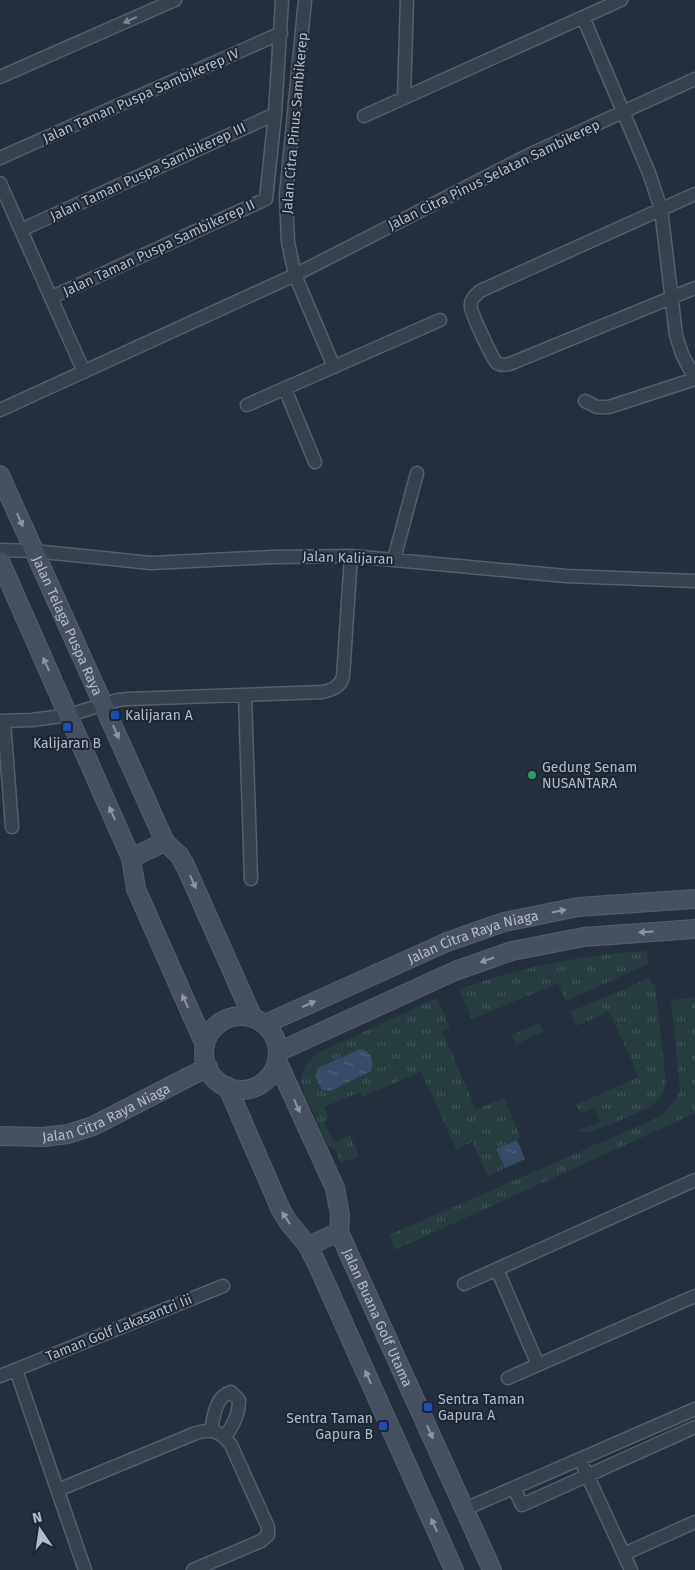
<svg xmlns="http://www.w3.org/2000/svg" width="695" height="1570" viewBox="0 0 695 1570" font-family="'Fira Sans',sans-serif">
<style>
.grass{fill:url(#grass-tufts)}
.water{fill:url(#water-ripples)}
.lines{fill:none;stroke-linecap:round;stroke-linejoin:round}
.street-casing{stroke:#565f6c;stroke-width:15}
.secondary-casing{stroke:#565f6c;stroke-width:20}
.street{stroke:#38414e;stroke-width:12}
.secondary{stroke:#465061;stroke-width:18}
.oneway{fill:#7c8592}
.oneway2{fill:#8e96a5}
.transit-dot{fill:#1a4fb4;stroke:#1d2633;stroke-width:2}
.leisure-dot{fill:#2e9e5b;stroke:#1d2633;stroke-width:2}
.labels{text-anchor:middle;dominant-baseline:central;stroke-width:4;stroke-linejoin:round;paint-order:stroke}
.street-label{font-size:14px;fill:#b4bcc9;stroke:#1d2633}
.poi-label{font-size:14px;fill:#b4bcc9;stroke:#1d2633;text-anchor:start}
</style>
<defs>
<pattern id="grass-tufts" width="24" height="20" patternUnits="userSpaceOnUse" patternTransform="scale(1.25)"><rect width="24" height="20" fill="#263c3f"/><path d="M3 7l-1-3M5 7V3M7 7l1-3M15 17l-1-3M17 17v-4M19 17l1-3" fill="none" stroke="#435659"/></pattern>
<pattern id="water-ripples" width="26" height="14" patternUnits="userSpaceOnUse" patternTransform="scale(1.25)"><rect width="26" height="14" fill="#394c67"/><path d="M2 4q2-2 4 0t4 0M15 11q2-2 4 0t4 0" fill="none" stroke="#53647b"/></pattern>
</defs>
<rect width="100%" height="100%" fill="#242f3e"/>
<path class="grass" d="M 647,951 L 648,964 L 566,1001 L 558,983 L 472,1019 L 459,989 C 520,968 582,954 647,951 Z
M 650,978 L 651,984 L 655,984 L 666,1082 C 665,1089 663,1095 658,1100 C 648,1111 606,1125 590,1132 L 582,1132 L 580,1130 L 600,1122 L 594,1108 L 580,1113 L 576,1105 L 639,1077 L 609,1011 L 576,1026 L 570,1012 Z
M 695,997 L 695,1113 L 395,1250 L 389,1235 L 655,1119 C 668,1110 675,1104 680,1089 L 671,1000 Z
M 437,998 L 450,1027 L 442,1031 L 476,1110 L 504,1098 L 521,1138 L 496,1149 L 505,1168 L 488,1176 L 472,1142 L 456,1149 L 421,1071 L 365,1096 L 362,1096 L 360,1092 L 324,1107 L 329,1119 L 324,1121 L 333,1142 L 350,1135 L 359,1156 L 341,1163 L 335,1149 L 327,1145 L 303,1090 C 298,1073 305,1063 318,1053 Z
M 539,1023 L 543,1032 L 516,1044 L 512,1035 Z"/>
<path class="water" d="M 360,1049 L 367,1051 C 372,1058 374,1063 371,1071 L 330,1091 L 322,1090 L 315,1076 L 318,1068 Z
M 517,1140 L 525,1159 L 505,1168 L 496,1149 Z"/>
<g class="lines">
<g class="street-casing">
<path id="street" d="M 305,0 L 286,195 L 288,242 L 295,275 L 334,367
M 583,17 L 649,173 L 661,209 L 676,335 L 682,354 L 695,379
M 0,77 L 175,0
M 404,98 L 407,0
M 364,116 L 621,0
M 0,158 L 281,33
M 0,183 L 84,372
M 695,194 L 480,291 C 475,296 470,299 471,307 C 471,313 493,360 497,363 C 502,366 507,365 512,363 L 695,288
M 21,230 L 275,114
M 52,297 L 266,199 L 275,114 L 282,0
M 285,389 L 315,462
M 585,401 L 597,407 L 609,407 L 695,379
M 247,405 L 440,320
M 0,410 L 295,275 L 531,154 L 695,79
M 0,550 L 34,551 L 151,563 L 273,557 L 351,556 L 566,576 L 695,581
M 394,559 L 417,473
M 245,695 L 251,879
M 0,721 L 32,720 L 69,715 L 118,700 L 128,699 L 322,692 C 332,690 340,687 343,677 L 351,556
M 4,721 L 12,827
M 497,1269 L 538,1365
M 464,1284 L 695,1180
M 16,1370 L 85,1570
M 0,1376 L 223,1286
M 508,1378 L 695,1296
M 211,1430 C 214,1416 215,1397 231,1392 L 239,1400 C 239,1415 233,1425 225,1437
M 584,1468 L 631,1570
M 514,1488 L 522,1505 L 695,1427
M 58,1490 L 196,1433 C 211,1428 221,1431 231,1445 L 268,1527 L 268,1535 L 261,1541 L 193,1570
M 465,1509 L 695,1409
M 624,1554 L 695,1522"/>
</g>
<g class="secondary-casing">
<g id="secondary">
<path id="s1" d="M 0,475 L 165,842 L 179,855 L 185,865 L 253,1018"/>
<path d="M 0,561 L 131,858 L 136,889 L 205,1045"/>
<path d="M 131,858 L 165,842"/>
<circle cx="241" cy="1053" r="37"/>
<path id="s2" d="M 265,1024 L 447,942 L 504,922 L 578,907 L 695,899"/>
<path d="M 278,1052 L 455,971 L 512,951 L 584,937 L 695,929"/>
<path id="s3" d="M 277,1061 L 335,1188 L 340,1215 L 339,1232 L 492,1570"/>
<path d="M 227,1086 L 281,1210 L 289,1223 L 308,1246 L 318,1266 L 454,1570"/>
<path id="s4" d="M 0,1136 L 43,1137 L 68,1134 L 93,1126 L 208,1067"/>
<path d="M 308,1246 L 339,1232"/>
</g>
</g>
<use href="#street" class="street"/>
<use href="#secondary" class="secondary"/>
</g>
<defs><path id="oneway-solid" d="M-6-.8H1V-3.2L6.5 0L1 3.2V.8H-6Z" transform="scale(1.25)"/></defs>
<use class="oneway" href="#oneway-solid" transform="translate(130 20) rotate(156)"/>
<g class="oneway2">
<use href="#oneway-solid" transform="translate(20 520) rotate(66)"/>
<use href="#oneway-solid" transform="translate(46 664) rotate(-114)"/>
<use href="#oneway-solid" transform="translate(116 732) rotate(66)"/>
<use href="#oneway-solid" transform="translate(112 813) rotate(-114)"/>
<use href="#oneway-solid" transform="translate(193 882) rotate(66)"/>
<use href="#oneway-solid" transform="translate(559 911) rotate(-11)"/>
<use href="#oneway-solid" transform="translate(646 932) rotate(176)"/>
<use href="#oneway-solid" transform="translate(487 960) rotate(161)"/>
<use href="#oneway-solid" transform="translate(185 1001) rotate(-114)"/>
<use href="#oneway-solid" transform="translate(309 1004) rotate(-24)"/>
<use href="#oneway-solid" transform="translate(297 1106) rotate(66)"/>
<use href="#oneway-solid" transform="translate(286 1218) rotate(-123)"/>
<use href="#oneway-solid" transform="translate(368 1377) rotate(-114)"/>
<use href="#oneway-solid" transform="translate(430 1432) rotate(66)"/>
<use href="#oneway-solid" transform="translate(434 1525) rotate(-114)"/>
</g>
<g class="transit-dot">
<rect x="110" y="710" width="10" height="10" rx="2.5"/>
<rect x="62" y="722" width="10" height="10" rx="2.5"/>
<rect x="423" y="1402" width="10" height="10" rx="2.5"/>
<rect x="378" y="1421" width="10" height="10" rx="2.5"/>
</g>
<circle class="leisure-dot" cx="532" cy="775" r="5"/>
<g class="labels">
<g class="street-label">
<text transform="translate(141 96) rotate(-24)">Jalan Taman Puspa Sambikerep IV</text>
<text transform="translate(295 123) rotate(-85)">Jalan Citra Pinus Sambikerep</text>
<text transform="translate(148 172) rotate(-25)">Jalan Taman Puspa Sambikerep III</text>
<text transform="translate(494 175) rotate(-26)">Jalan Citra Pinus Selatan Sambikerep</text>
<text transform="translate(159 248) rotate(-25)">Jalan Taman Puspa Sambikerep II</text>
<text transform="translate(348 558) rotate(2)">Jalan Kalijaran</text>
<text stroke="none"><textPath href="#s1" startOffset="165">Jalan Telaga Puspa Raya</textPath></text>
<text stroke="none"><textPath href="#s2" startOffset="226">Jalan Citra Raya Niaga</textPath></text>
<text stroke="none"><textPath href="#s4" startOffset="111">Jalan Citra Raya Niaga</textPath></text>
<text stroke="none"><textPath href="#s3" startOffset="278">Jalan Buana Golf Utama</textPath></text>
<text transform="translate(119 1328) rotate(-22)">Taman Golf Lakasantri Iii</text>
</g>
<g class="poi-label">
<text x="125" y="715">Kalijaran A</text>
<text x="67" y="743" text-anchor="middle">Kalijaran B</text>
<text x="542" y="767">Gedung Senam<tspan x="542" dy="16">NUSANTARA</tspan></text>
<text x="438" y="1399">Sentra Taman<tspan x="438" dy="16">Gapura A</tspan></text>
<text x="373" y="1418" text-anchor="end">Sentra Taman<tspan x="373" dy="16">Gapura B</tspan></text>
</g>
</g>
<g transform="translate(40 1530) rotate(347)" stroke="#1d2633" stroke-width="4" paint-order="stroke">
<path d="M0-4L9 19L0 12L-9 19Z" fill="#b4bcc9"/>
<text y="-8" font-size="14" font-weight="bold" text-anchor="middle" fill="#b4bcc9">N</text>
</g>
</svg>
